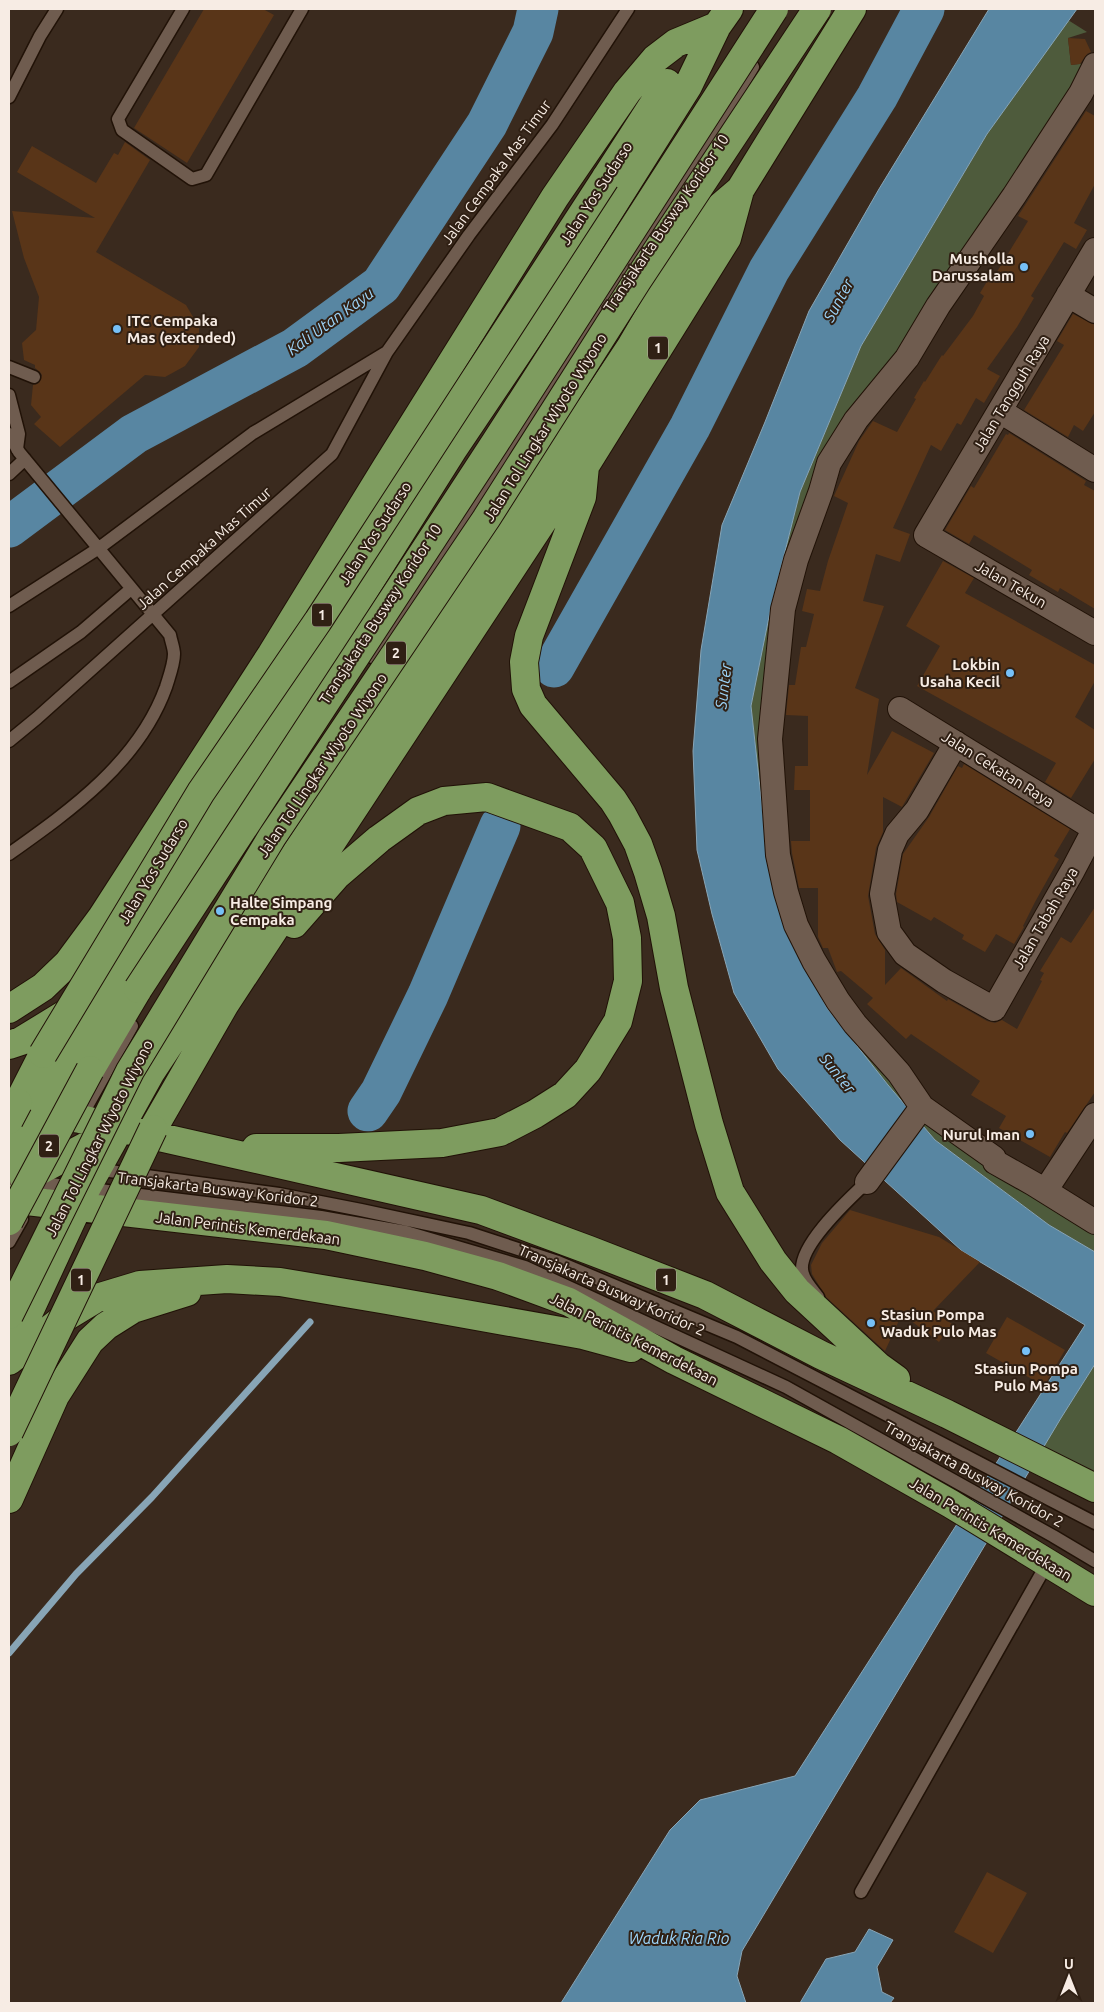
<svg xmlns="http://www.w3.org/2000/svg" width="1104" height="2012" viewBox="0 0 1104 2012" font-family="Ubuntu,sans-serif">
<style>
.green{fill:#4e5b3c}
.water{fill:#5886a2;stroke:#88a5b6}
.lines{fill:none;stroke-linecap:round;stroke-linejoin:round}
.stream{stroke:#88a5b6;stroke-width:7}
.river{stroke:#5886a2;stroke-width:41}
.building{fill:#593518}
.lane-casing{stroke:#211207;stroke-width:15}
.street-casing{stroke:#211207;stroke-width:26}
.highway-casing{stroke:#211207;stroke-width:30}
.lane{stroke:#6f5c4f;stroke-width:12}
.street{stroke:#6f5c4f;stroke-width:24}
.highway{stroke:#7e9c5f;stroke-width:28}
.highway-bridge-casing{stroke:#211207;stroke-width:30;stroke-linecap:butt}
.highway-bridge{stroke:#7e9c5f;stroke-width:28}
.poi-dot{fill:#76c0f7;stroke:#302014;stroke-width:2}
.labels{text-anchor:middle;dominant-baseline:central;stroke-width:4;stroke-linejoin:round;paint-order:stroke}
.shield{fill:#302014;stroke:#bbafa6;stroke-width:1}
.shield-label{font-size:14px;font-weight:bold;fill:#f7ece4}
.street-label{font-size:15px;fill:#f7ece4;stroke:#302014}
.poi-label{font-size:15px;font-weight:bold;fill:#f7ece4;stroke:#302014;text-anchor:end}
.water-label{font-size:16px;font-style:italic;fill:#9dd5fa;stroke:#302014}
</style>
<rect width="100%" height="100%" fill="#3a2a1e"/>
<path class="green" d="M 1068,20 L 1087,32 L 1068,38 L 1071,65 L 1095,62 L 856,420 L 796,560 L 770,739 L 797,925 L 922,1107 L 1095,1222 L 1095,1252 L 1049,1225 L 935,1140 L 888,1085 L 827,1009 L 782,920 L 763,815 L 751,706 L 771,607 L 800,492 L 861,346 L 987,134 Z
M 1095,1364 L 1095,1488 L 1035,1458 Z"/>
<path class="water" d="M 989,9 L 1077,9 L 987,134 L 861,346 L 800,492 L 771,607 L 751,706 L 763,815 L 782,920 L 827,1008 L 888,1085 L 935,1140 L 1049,1225 L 1095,1252 L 1095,1364 L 1061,1418 L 742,1951 L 737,1976 L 746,2003 L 561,2003 L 670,1830 L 700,1800 L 795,1776 L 1085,1325 L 962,1251 L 840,1140 L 778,1069 L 734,993 L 712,914 L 697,850 L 693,751 L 701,650 L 722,525 L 765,422 L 809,311 L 879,189 Z
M 869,1929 L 893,1940 L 877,1967 L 882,1992 L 894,1998 L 890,2003 L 800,2003 L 826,1959 L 855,1952 Z"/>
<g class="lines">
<path class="stream" d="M 9,1653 L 76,1574 L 152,1497 L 310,1322"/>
<path class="river" d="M 9,527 L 134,434 L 295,348 L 381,285 L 487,124 L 533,32 L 538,9
M 554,667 L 690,427 L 769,270 L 877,97 L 924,9
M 368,1111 L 381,1092 L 428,995 L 500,826"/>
</g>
<path class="building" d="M 204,9 L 263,9 L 274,15 L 187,163 L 134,128 Z
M 1068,38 L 1085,39 L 1091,52 L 1087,54 L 1080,64 L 1071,65 Z
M 1086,111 L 1095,116 L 1095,184 L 1074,223 L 1087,230 L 1076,249 L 1064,242 L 1031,296 L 1034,298 L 1017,327 L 987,369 L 1000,376 L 984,403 L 976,398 L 961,425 L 957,423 L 941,451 L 931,445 L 893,528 L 910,534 L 900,562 L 876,554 L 863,601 L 884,606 L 855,688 L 879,699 L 867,775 L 892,731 L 934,753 L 902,807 L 883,797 L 883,832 L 876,848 L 868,896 L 875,934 L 885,950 L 885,985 L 901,968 L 947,1001 L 948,999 L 987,1021 L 995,1023 L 1002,1020 L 1017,1029 L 1042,981 L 1040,980 L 1044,973 L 1040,971 L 1061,937 L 1071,943 L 1095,907 L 1095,1092 L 1067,1133 L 1065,1132 L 1050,1157 L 999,1128 L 1006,1116 L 971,1095 L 980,1081 L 911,1034 L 906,1039 L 867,1004 L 873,998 L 841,971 L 837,972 L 828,948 L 823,948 L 818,937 L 818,888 L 799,888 L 792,853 L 791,841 L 810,841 L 810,790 L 794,790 L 795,766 L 808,766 L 808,716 L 786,715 L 789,685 L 795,685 L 801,647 L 806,647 L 814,614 L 802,611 L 807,589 L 820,591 L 828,561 L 848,503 L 834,496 L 859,441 L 873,421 L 897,432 L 916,399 L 914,398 L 924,381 L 925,382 L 942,355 L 943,356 L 973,316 L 984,296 L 980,293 L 992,273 L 995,275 L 1028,221 L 1018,216 Z
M 125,142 L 150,160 L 96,252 L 186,305 L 199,327 L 199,347 L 185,366 L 165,377 L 145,375 L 60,447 L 34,424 L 41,417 L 31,405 L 33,385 L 39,383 L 42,375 L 40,372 L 35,368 L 35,365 L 24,360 L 22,343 L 36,330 L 39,297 L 24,258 L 12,211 L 95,218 L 17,172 L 32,146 L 96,183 L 114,153 L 118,155 Z
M 1073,314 L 1095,325 L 1095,412 L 1083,431 L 1074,425 L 1068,437 L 1024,410 L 1064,345 L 1057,341 Z
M 1009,433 L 1086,481 L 1084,485 L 1095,491 L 1095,609 L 1060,588 L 1058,592 L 1029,575 L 1032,570 L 974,535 L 969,544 L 945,530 L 971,486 L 974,488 L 1006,434 L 1008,435 Z
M 943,561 L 974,578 L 965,593 L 1095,665 L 1095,681 L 1075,717 L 1095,730 L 1095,759 L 1071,798 L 1045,782 L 1056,763 L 917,686 L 940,646 L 906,626 Z
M 964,764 L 1070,829 L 1054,856 L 1059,859 L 1035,902 L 1023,926 L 1024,927 L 1014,944 L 996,934 L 985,952 L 962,939 L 964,935 L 934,917 L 931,921 L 897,902 L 896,894 L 903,854 L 929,817 L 958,766 L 962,768 Z
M 850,1210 L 939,1237 L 980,1262 L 933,1311 L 952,1324 L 939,1342 L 902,1314 L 885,1351 L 826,1297 L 812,1274 L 811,1265 L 822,1243 Z
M 1007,1317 L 1065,1350 L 1044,1386 L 986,1353 Z
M 987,1872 L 1027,1893 L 993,1953 L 954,1932 Z"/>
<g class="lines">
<g class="lane-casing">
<path id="lane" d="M 183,9 L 118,119 L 122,130 L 192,179 L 206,175 L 302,9
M 9,97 L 40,36 L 57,9
M 9,367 L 34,377
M 9,395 L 19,434 L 17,449
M 9,434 L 19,452 L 170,635 C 171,641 174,648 174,654 C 174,664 169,677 166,687 C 139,762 71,810 9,854
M 9,474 L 25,459
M 9,606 L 99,548 L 253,433 L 387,352
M 372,657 L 578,340 L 661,220 L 753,67
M 9,682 L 81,632 L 131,589
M 9,741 L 37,718 L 332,454 L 387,352 L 469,235 L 552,125 L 628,9
M 78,1122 L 132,1026
M 95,1169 L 279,1194 L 361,1210 L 469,1233 L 558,1262 L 737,1337 L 1095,1523
M 9,1179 L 321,1217 L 406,1232 L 525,1267 L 786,1387 L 1053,1536 L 1095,1561
M 9,1242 L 22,1219
M 818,1297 C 813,1290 805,1282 803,1274 C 794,1249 850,1198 867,1182
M 861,1892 L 1048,1562"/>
</g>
<g class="street-casing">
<path id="street" d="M 1095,65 L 1081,93 L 1014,196 L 938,306 L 907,358 L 856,420 L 829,463 L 821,491 L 796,560 L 783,609 L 770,739 L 778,855 L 786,892 L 796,925 L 814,961 L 838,1001 L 855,1024 L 899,1073 L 922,1107 L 994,1158 L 995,1162 L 1034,1184 L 1095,1222
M 1095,250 L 926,535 L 1095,633
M 1068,295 L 1095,311
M 1000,411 L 1095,470
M 900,709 L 1095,829
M 956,743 L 917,810 L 897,834 L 890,850 L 882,894 L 889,932 L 905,954 L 944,981 L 994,1009 L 1073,870 L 1095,828
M 867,1182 L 922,1107
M 1045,1191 L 1095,1115"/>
</g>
<g class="highway-casing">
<path id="highway" d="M 605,179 L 667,83
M 585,466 L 582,497 L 529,636 L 524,662 L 526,689 L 533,705 L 613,800 L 622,814 L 638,844 L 648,872 L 661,916 L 674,988 L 709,1124 L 730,1192 L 773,1261 L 797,1291 L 878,1366 L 896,1379
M 9,1009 L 43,987 L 68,963 L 102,917 L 271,655 L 387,466 L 555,197 L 627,92 L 655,59 L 676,43 L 717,26
M 9,1045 L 21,1041 L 75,1008
M 90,1070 L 138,989
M 18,1103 L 43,1054
M 43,1114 L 80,1119 L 481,1210 L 589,1250 L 705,1295 L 821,1355 L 947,1414 L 1095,1488
M 153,1129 L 225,1004 L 558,498 L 568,484 L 585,466 L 727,238 L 740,190 L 852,9
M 256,1148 L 339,1148 L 442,1143 L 500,1132 L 535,1114 L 565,1095 L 588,1070 L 618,1021 L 628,981 L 627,938 L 620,903 L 593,848 L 570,827 L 487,797 L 444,801 L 418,811 L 379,839 L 337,875 L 294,924
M 9,1165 L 109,985 L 328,648 L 452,451 L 552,302 L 688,86 L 717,26 L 729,9
M 24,1179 L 107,1135
M 9,1199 L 326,1235 L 425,1256 L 498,1276 L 569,1302 L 674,1360 L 838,1440 L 951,1504 L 1095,1592
M 9,1355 L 86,1189 L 151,1072 L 630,348 L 706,219 L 740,190
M 9,1361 L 64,1318 L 97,1298 L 140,1285 L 227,1279 L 280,1282 L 387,1300 L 583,1335 L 631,1348
M 9,1499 L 55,1396 L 90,1341 L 106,1326 L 133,1309 L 187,1292"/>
</g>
<use href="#lane" class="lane"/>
<use href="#street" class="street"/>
<use href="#highway" class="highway"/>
<g class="highway-bridge-casing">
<path id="highway-bridge" d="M 138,989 L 495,443 L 774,9
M 43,1054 L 201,792 L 318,621 L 605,179
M 9,1120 L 18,1103
M 9,1221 L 90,1070
M 9,1315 L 130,1071 L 272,837 L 486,519 L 637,281 L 817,9
M 9,1432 L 153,1129"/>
</g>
<use href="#highway-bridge" class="highway-bridge"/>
</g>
<g class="poi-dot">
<circle cx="1024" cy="267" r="5"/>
<circle cx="117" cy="329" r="5"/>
<circle cx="1010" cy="673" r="5"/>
<circle cx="220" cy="911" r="5"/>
<circle cx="1030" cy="1134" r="5"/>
<circle cx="871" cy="1323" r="5"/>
<circle cx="1026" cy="1351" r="5"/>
</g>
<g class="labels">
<g class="shield">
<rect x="648" y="336.5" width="20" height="23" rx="4"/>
<rect x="312" y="603.5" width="20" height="23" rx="4"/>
<rect x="386" y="641.5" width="20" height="23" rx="4"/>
<rect x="39" y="1134.5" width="20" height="23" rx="4"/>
<rect x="71" y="1268.5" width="20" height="23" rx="4"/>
<rect x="656" y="1268.5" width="20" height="23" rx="4"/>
</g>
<g class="shield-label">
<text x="658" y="348">1</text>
<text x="322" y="615">1</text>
<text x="396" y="653">2</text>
<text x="49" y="1146">2</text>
<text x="81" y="1280">1</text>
<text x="666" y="1280">1</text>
</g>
<g class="street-label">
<text transform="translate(496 172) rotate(-54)">Jalan Cempaka Mas Timur</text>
<text transform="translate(596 193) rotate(-57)">Jalan Yos Sudarso</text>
<text transform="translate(666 223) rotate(-56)">Transjakarta Busway Koridor 10</text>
<text transform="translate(1011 393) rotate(-59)">Jalan Tangguh Raya</text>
<text transform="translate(545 427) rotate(-58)">Jalan Tol Lingkar Wiyoto Wiyono</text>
<text transform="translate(375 533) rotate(-57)">Jalan Yos Sudarso</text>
<text transform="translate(204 548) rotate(-42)">Jalan Cempaka Mas Timur</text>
<text transform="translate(1011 584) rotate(30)">Jalan Tekun</text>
<text transform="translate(380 614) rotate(-57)">Transjakarta Busway Koridor 10</text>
<text transform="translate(322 765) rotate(-56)">Jalan Tol Lingkar Wiyoto Wiyono</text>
<text transform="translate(998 769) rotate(32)">Jalan Cekatan Raya</text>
<text transform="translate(153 871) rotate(-59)">Jalan Yos Sudarso</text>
<text transform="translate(1045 918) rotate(-60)">Jalan Tabah Raya</text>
<text transform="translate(99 1138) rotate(-63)">Jalan Tol Lingkar Wiyoto Wiyono</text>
<text transform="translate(218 1189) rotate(7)">Transjakarta Busway Koridor 2</text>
<text transform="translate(248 1228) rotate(7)">Jalan Perintis Kemerdekaan</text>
<text transform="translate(612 1290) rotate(24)">Transjakarta Busway Koridor 2</text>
<text transform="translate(634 1339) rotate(27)">Jalan Perintis Kemerdekaan</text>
<text transform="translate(974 1474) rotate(29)">Transjakarta Busway Koridor 2</text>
<text transform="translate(991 1529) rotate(31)">Jalan Perintis Kemerdekaan</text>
</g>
<g class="poi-label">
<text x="1014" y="258">Musholla<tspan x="1014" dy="17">Darussalam</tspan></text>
<text x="127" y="320" text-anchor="start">ITC Cempaka<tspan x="127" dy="17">Mas (extended)</tspan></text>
<text x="1000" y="664">Lokbin<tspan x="1000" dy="17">Usaha Kecil</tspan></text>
<text x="230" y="902" text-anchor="start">Halte Simpang<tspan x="230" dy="17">Cempaka</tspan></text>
<text x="1020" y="1134">Nurul Iman</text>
<text x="881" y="1314" text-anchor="start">Stasiun Pompa<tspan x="881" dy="17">Waduk Pulo Mas</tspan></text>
<text x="1026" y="1368" text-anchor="middle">Stasiun Pompa<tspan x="1026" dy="17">Pulo Mas</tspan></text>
</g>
<g class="water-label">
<text transform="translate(838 300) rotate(-62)">Sunter</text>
<text transform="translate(330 321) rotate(-36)">Kali Utan Kayu</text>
<text transform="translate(723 686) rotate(-83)">Sunter</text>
<text transform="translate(838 1073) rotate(51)">Sunter</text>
<text x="679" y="1938">Waduk Ria Rio</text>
</g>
</g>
<rect width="1104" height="2012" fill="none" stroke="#f7ece4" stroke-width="20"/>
<g transform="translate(1069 1977)" stroke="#302014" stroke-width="4" paint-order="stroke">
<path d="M0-4L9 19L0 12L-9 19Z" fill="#f7ece4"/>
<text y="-8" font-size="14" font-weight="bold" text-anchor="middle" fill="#f7ece4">U</text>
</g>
</svg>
